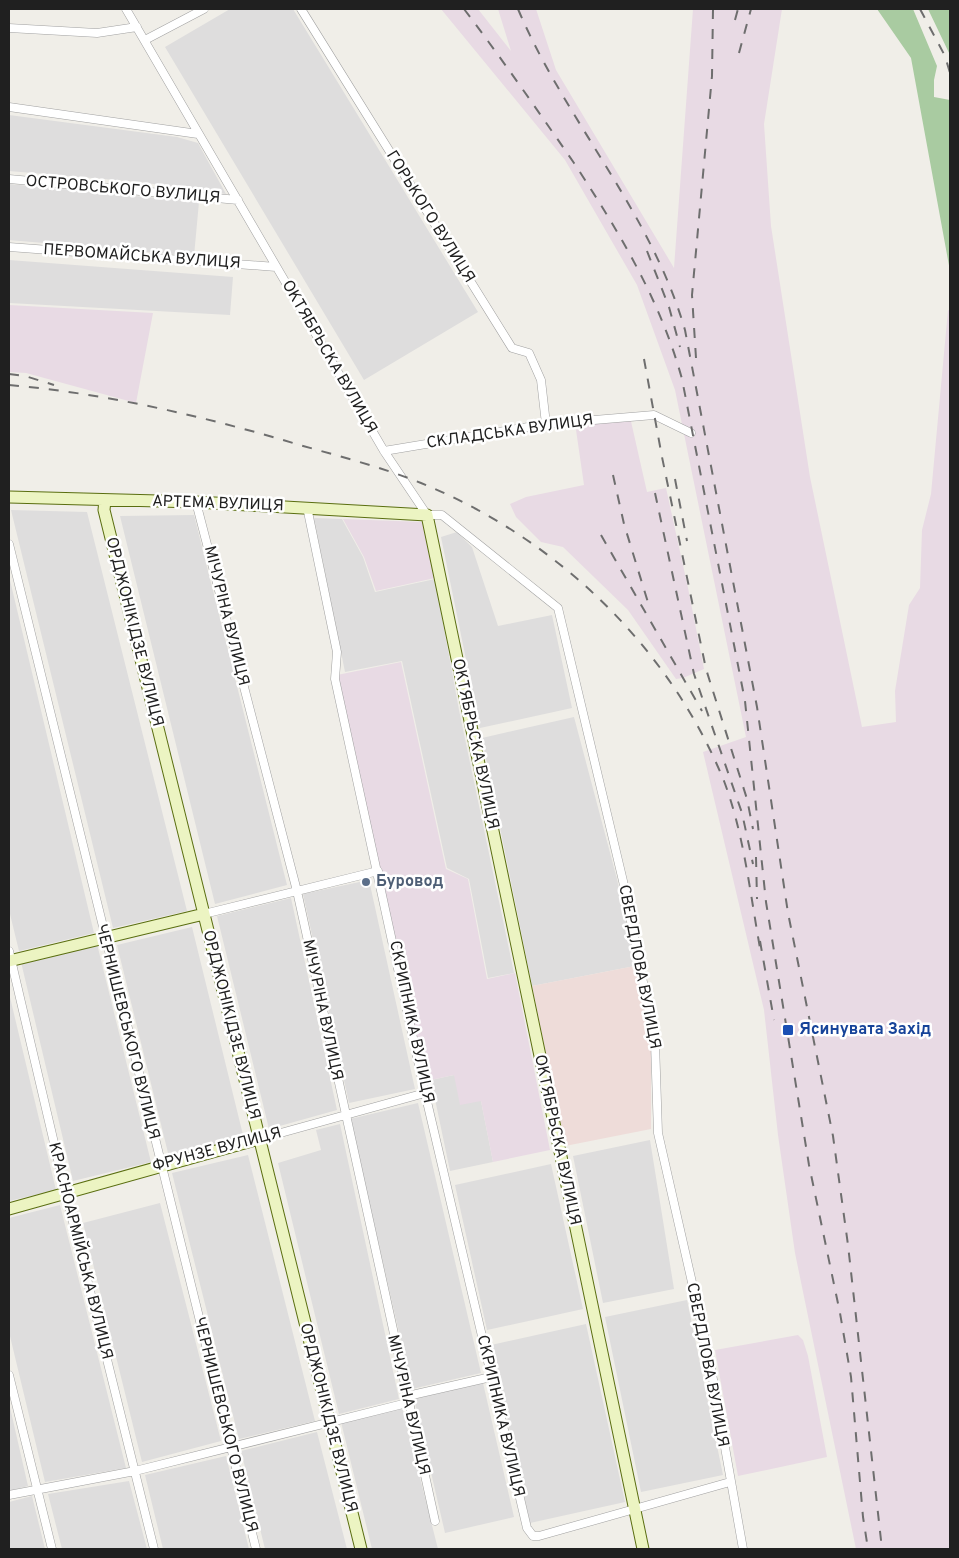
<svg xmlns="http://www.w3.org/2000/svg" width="959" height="1558" viewBox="0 0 959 1558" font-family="Overpass,sans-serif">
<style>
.residential{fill:#dedddd}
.commercial{fill:#eedcd9}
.industrial{fill:#e8dae4}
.forest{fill:#a9cba1}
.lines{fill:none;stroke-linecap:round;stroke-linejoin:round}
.street-casing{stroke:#a1a1a1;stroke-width:9}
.secondary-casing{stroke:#5a6e10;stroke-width:13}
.street{stroke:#fff;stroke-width:8}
.secondary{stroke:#ecf4c2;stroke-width:11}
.rail{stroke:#6e6e6e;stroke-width:2;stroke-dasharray:10 10;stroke-linecap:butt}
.service-dot{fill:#5c6f8a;stroke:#fff;stroke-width:2}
.transit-dot{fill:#1a4fb4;stroke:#fff;stroke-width:2}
.labels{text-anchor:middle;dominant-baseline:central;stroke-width:5;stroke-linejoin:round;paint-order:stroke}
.street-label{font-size:16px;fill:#202020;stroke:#fff}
.service-label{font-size:16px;font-weight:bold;fill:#4e5e75;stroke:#fff;text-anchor:start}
.transit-label{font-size:16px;font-weight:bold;fill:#164399;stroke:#fff;text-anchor:start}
</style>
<rect width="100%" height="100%" fill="#f0eee8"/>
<path class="residential" d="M 230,9 L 293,9 L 478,312 L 364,380 L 165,47 Z
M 9,115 L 177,137 L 198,143 L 226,194 L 139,182 L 9,171 Z
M 9,184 L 199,202 L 194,256 L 9,240 Z
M 9,260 L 233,277 L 230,315 L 9,303 Z
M 11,510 L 87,512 L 187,911 L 113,928 Z
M 194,515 L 287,885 L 215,904 L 120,516 Z
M 314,518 L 342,519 L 363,557 L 375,592 L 435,579 L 459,710 L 514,973 L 488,978 L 469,879 L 447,868 L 402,661 L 345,672 Z
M 457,532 L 472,547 L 498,626 L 552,615 L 572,708 L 480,728 L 441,537 Z
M 9,576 L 94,933 L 19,951 L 9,910 Z
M 574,717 L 617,879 L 635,966 L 532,986 L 482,738 Z
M 369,880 L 415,1089 L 349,1103 L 303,894 Z
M 291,898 L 337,1110 L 269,1129 L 217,916 Z
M 192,927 L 244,1139 L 169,1157 L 117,945 Z
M 97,944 L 151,1162 L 73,1181 L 21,962 Z
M 9,993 L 56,1190 L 9,1201 Z
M 454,1075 L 481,1101 L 493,1162 L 450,1171 L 431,1080 Z
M 418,1103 L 481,1373 L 412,1389 L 350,1119 Z
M 340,1124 L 399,1399 L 339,1414 L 278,1163 L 321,1150 L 316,1130 Z
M 650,1140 L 674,1289 L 603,1303 L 573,1156 Z
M 248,1155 L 315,1421 L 239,1439 L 172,1173 Z
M 551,1164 L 583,1309 L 487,1330 L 455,1185 Z
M 160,1203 L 221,1441 L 142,1462 L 83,1223 Z
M 60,1205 L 126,1468 L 45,1482 L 9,1332 L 9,1218 Z
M 687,1300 L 723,1475 L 641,1492 L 605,1317 Z
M 586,1324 L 625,1502 L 530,1523 L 491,1345 Z
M 483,1383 L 514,1517 L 445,1533 L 414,1399 Z
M 9,1403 L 28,1486 L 9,1491 Z
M 402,1407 L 438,1549 L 372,1549 L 341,1422 Z
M 317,1432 L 347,1549 L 265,1549 L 241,1451 Z
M 226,1456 L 249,1549 L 163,1549 L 145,1475 Z
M 129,1481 L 147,1549 L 62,1549 L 48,1494 Z
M 32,1496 L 45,1549 L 9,1549 L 9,1502 Z"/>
<path class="commercial" d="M 635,966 L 651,1045 L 651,1129 L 565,1146 L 532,986 Z"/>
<path class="industrial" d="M 441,9 L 478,9 L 511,51 L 498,9 L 536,9 L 556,70 L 674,268 L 693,9 L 782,9 L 764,124 L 771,226 L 810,477 L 862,727 L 896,722 L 895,691 L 909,605 L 920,588 L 922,530 L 931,494 L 948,310 L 950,311 L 950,1549 L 856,1549 L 795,1253 L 778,1135 L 764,1010 L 703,752 L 746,737 L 675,390 L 637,285 L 565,160 Z
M 9,305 L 153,313 L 136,403 L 26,373 L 9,372 Z
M 630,417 L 647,492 L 666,488 L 688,588 L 704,669 L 683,678 L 676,679 L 628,610 L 563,547 L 541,542 L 516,517 L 510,504 L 526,497 L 584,485 L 575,423 Z
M 343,519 L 423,522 L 435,578 L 376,591 L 364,557 Z
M 401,662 L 446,869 L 468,879 L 487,979 L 515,973 L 550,1150 L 493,1162 L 481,1101 L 460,1105 L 454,1075 L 426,1081 L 337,675 Z
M 798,1335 L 803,1340 L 808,1356 L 827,1457 L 738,1476 L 715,1350 Z"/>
<path class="forest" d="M 877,9 L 913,9 L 937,66 L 934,80 L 934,97 L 950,100 L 950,271 L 911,58 Z
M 928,9 L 950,9 L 950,55 Z"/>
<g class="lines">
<g class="street-casing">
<path id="street" d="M 126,9 L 384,451 L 427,515 L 442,515 L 558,608 L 623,881 L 655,1043 L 658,1133 L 709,1357 L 743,1549
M 301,9 L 512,348 L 529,353 L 541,380 L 546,424
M 9,28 L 97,33 L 137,27
M 145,40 L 204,9
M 9,107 L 198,134
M 9,179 L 238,200
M 9,247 L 276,267
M 384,451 L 546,424 L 654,415 L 691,433
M 196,502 L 297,891 L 435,1521
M 307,507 L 337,652 L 335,679 L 425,1093 L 527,1528 L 533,1536 L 539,1536 L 730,1482
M 9,544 L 256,1549
M 204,914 L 378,871
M 9,951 L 66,1194 L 154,1549
M 259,1139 L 425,1093
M 9,1375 L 52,1549
M 9,1495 L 135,1471 L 407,1403 L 412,1395 L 491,1377"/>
</g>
<g class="secondary-casing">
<path id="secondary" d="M 9,497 L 196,502 L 427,515 L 643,1549
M 105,500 L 104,510 L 361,1549
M 9,961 L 204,914
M 9,1209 L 259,1139"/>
</g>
<use href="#street" class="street"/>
<use href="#secondary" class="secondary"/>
<path class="rail" d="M 464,9 C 502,59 538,111 574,163 C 619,232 660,299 682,379 L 745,701 L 766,902 L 809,1165 L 840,1313 L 851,1377 L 863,1517 L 868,1549
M 518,9 C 565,120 651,212 685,330 L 757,707 L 788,913 L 833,1136 L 848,1245 L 882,1549
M 920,9 L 945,56 L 950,73
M 735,20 L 738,9
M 739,53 L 751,9
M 647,251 L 669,307 L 680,347
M 696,358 L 692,295 L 712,76 L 713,9
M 644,359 L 662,457 L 706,669 L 747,799 L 753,829
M 9,374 L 25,376 L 54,385
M 9,385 C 101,393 194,414 283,440 C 329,454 377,465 421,483 C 556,538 669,646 724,781 C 744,834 750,893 760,948
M 613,475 L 624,524 L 650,609
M 675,479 L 687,541
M 655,493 L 694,674 L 742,813 L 753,864
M 601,535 L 702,711
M 756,857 L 757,899
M 760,941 L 774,1020"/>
</g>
<circle class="service-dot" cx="366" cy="882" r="5"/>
<rect class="transit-dot" x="782" y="1024" width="12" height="12" rx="2.5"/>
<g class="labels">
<g class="street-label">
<text transform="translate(123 190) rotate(5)">ОСТРОВСЬКОГО ВУЛИЦЯ</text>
<text transform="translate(430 217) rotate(58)">ГОРЬКОГО ВУЛИЦЯ</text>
<text transform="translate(142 257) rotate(4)">ПЕРВОМАЙСЬКА ВУЛИЦЯ</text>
<text transform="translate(329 357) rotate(60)">ОКТЯБРЬСКА ВУЛИЦЯ</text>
<text transform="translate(510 432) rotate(-8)">СКЛАДСЬКА ВУЛИЦЯ</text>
<text transform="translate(218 504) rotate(2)">АРТЕМА ВУЛИЦЯ</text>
<text transform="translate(226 616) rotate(76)">МІЧУРІНА ВУЛИЦЯ</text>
<text transform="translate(134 632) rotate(76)">ОРДЖОНІКІДЗЕ ВУЛИЦЯ</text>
<text transform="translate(475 744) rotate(78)">ОКТЯБРЬСКА ВУЛИЦЯ</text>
<text transform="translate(639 967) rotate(79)">СВЕРДЛОВА ВУЛИЦЯ</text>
<text transform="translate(322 1010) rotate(78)">МІЧУРІНА ВУЛИЦЯ</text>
<text transform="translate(411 1022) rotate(78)">СКРИПНИКА ВУЛИЦЯ</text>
<text transform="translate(231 1025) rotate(76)">ОРДЖОНІКІДЗЕ ВУЛИЦЯ</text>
<text transform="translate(127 1032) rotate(76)">ЧЕРНИШЕВСЬКОГО ВУЛИЦЯ</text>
<text transform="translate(557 1140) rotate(78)">ОКТЯБРЬСКА ВУЛИЦЯ</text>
<text transform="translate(217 1150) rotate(-15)">ФРУНЗЕ ВУЛИЦЯ</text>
<text transform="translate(80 1251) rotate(76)">КРАСНОАРМІЙСЬКА ВУЛИЦЯ</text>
<text transform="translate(707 1365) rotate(79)">СВЕРДЛОВА ВУЛИЦЯ</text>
<text transform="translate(408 1405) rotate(77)">МІЧУРІНА ВУЛИЦЯ</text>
<text transform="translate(500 1416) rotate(77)">СКРИПНИКА ВУЛИЦЯ</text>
<text transform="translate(328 1418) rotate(76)">ОРДЖОНІКІДЗЕ ВУЛИЦЯ</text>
<text transform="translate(225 1425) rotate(76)">ЧЕРНИШЕВСЬКОГО ВУЛИЦЯ</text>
</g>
<g class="service-label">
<text x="376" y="882">Буровод</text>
</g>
<g class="transit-label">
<text x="799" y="1030">Ясинувата Захід</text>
</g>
</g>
<rect width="959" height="1558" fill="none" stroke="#202020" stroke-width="20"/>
</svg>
